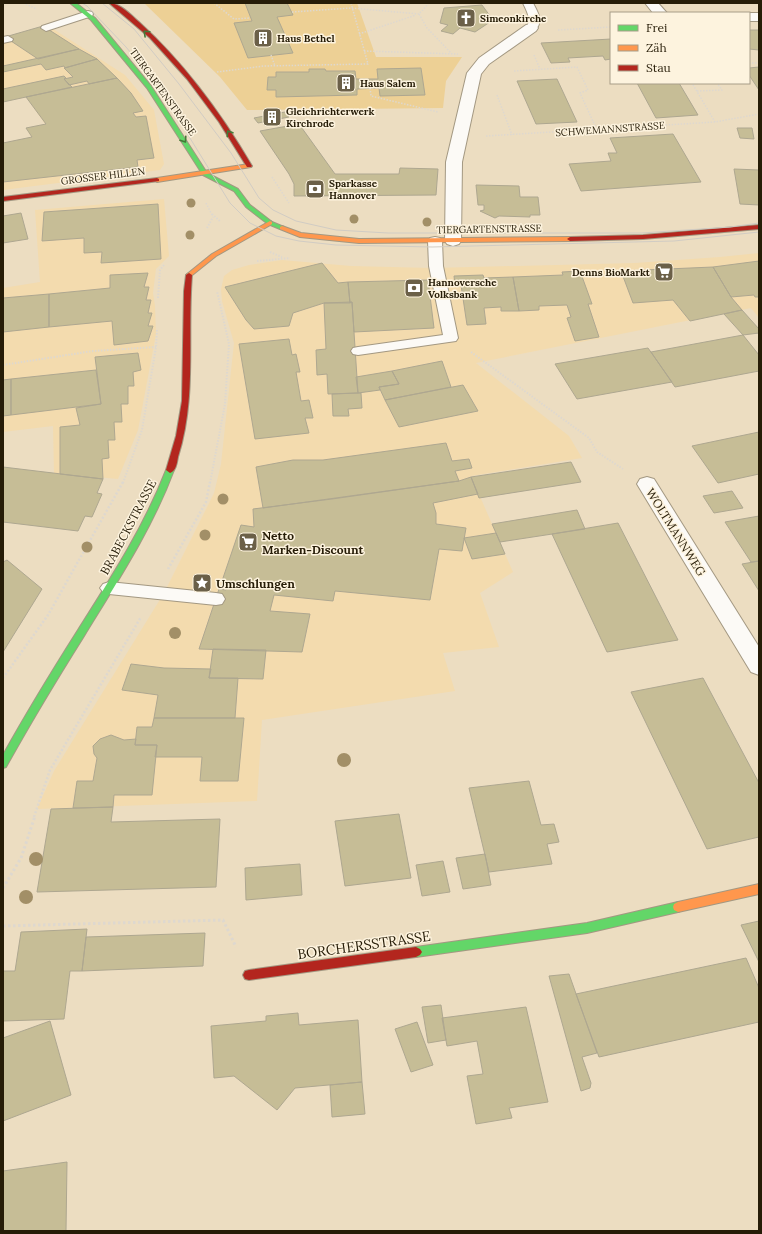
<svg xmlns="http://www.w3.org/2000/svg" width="762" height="1234" viewBox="0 0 762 1234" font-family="Lora,serif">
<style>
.built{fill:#f3dbae}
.green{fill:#edd095}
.building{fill:#c6bd96;stroke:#aea790}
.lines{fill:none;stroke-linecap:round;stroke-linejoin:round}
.lane-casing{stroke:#a39882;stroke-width:2}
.street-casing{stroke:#a39882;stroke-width:2}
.fast-casing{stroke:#a39882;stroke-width:2}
.slow-casing{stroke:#a39882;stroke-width:2}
.jam-casing{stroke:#a39882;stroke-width:2}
.path-far3{stroke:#ded8cf;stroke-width:1.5;stroke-dasharray:1.5 1.5;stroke-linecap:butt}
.path-far2{stroke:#ded8cf;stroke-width:2;stroke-dasharray:1.5 1.5;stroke-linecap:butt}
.path-far1{stroke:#ded8cf;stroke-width:2.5;stroke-dasharray:2 2;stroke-linecap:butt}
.path{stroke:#ded8cf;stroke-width:3;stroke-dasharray:2.5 2.5;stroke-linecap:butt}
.lane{fill:#fcfaf6;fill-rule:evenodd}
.street{fill:#fcfaf6;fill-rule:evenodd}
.fast{fill:#63d668;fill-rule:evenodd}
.slow{fill:#ff974d;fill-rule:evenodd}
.jam{fill:#b3261e;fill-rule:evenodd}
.tram{stroke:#d1ccc4;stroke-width:1}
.tree{fill:#a28f67}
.oneway{stroke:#447938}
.labels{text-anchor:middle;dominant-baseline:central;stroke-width:3;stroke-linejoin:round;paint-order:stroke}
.far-poi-label{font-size:10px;font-weight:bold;fill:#261c07;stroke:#fdf3de;text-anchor:start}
.far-street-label{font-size:10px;fill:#261c07;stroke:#fdf3de}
.street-label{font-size:12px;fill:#261c07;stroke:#fdf3de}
.poi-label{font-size:12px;font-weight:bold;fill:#261c07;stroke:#fdf3de;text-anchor:start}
.near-street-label{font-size:14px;fill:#261c07;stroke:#fdf3de}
</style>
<rect width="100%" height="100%" fill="#ecddc1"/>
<path class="built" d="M 47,25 L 125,75 L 154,110 L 164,164 L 160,170 L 3,190 L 3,143 L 31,137 L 26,128 L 45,124 L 26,97 L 3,102 L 3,43 Z
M 164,199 L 169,256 L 156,269 L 153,293 L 155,306 L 156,334 L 138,430 L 118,479 L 54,473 L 53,426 L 3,432 L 3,288 L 40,282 L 35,210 Z
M 759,253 L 759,318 L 751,308 L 476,363 L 569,436 L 582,458 L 471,476 L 513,572 L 480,593 L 499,647 L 443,653 L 455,691 L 262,720 L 257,801 L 37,809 L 54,771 L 164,593 L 214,493 L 221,464 L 234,343 L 222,301 L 221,289 L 224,276 L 232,270 L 249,265 L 282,260 L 351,266 L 432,268 L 635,263 L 720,257 Z"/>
<path class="green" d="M 144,3 L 357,3 L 376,57 L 462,57 L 446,81 L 443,108 L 247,110 L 220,77 Z"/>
<path class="building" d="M 245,3 L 287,3 L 293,15 L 277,17 L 293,53 L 248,58 L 234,23 L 252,21 Z
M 482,5 L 493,20 L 475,32 L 460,28 L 453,34 L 441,31 L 448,25 L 440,23 L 444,8 Z
M 43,26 L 79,49 L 38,59 L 5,37 Z
M 749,30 L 759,30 L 759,50 L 749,49 Z
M 611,39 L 611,59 L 605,60 L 603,56 L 568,58 L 570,62 L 551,63 L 541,43 Z
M 79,49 L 97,59 L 65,68 L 64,66 L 46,70 L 41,64 L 3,72 L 3,66 Z
M 97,59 L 117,78 L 89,84 L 87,81 L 69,85 L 64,79 L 73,77 L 64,68 Z
M 759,67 L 759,90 L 749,75 L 749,68 Z
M 421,68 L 425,95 L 380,96 L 379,88 L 357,89 L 357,95 L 276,97 L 276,90 L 267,90 L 268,77 L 276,77 L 276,72 L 309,72 L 309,69 L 325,69 L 326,71 L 355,71 L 356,79 L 378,79 L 377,69 Z
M 64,76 L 66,78 L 64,79 L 72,87 L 3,102 L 3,89 Z
M 117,78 L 131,93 L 143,111 L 133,113 L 136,117 L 146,116 L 154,158 L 137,160 L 138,167 L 3,182 L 3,143 L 32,137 L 26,128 L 46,124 L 26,97 Z
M 557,79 L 577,122 L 536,124 L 517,81 Z
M 637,83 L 679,83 L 698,115 L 656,118 Z
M 285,112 L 289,117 L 258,123 L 254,118 Z
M 299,124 L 335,174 L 399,174 L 400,168 L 438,169 L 436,195 L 294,196 L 294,184 L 289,174 L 260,131 Z
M 737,128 L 752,128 L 754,139 L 740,138 Z
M 673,134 L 701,182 L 581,191 L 569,164 L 611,161 L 608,153 L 617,153 L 610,138 Z
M 734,169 L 759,170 L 759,205 L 740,204 Z
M 476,185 L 519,186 L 520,197 L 538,197 L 540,215 L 530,215 L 530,217 L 499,216 L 495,218 L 480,211 L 484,210 L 484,205 L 478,205 Z
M 158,204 L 161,259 L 101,263 L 102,252 L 84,253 L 84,238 L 42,241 L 44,212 Z
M 21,213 L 28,239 L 3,243 L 3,216 Z
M 759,261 L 759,297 L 755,297 L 754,295 L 731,297 L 713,267 Z
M 322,263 L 338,283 L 348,282 L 350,303 L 324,303 L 293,313 L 289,326 L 254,329 L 246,320 L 225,287 Z
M 713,267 L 731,297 L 742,310 L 690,321 L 673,300 L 633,303 L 621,271 Z
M 580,271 L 592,304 L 588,304 L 599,337 L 575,341 L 567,318 L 571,317 L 567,305 L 539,306 L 539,310 L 519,311 L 513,277 L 563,275 L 562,272 Z
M 148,273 L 144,287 L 149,287 L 146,300 L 151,300 L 148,313 L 152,313 L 148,326 L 153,326 L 148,341 L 114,345 L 112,321 L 49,327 L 49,294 L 110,288 L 110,275 Z
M 483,275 L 484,278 L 513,277 L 519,311 L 501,311 L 501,307 L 484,308 L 486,324 L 467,325 L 461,285 L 455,285 L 454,276 Z
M 428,280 L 434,328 L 354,332 L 352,302 L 350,303 L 348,282 Z
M 49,294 L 49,327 L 3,332 L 3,298 Z
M 352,302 L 358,393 L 328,394 L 327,374 L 317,375 L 316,350 L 326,349 L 324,303 Z
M 742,310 L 759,329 L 759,333 L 743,335 L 724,314 Z
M 743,335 L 759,355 L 759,371 L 675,387 L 651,352 Z
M 289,339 L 292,355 L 296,354 L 300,372 L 296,372 L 301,401 L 309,400 L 313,418 L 305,418 L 309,433 L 255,439 L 239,344 Z
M 648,348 L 672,382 L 577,399 L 555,364 Z
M 138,353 L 141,370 L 133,372 L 134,386 L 128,386 L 128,404 L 121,404 L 122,422 L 114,422 L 115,440 L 108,440 L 109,458 L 102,459 L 103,479 L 60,474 L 60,427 L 80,425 L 76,408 L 101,404 L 95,357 Z
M 442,361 L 451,387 L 385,400 L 379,387 L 399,384 L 392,371 Z
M 96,370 L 101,404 L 11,415 L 11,379 Z
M 392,371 L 399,384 L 379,387 L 380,390 L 358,393 L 356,377 Z
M 11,379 L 11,415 L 3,416 L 3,380 Z
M 463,385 L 478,411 L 399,427 L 385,400 Z
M 358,393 L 361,393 L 362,408 L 348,409 L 349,416 L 333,416 L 332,394 Z
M 759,432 L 759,474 L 718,483 L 692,446 Z
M 446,443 L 452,461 L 469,459 L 472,468 L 455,471 L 459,481 L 263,508 L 256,467 L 293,460 L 323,460 Z
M 571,462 L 581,482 L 479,498 L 471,477 Z
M 3,467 L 103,479 L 97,493 L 102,494 L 92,517 L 85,516 L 78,531 L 3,522 Z
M 471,477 L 478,494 L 433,503 L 436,513 L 436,524 L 466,528 L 462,551 L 439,549 L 430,600 L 335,591 L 333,601 L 274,595 L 270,611 L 310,614 L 302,652 L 199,649 L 219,589 L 226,590 L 228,581 L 222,581 L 241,525 L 254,527 L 253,509 L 332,499 L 459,481 Z
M 732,491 L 743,508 L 714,513 L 703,496 Z
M 577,510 L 585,529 L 500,542 L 492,524 Z
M 759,516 L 759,561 L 751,562 L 725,522 Z
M 618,523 L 661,607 L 678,640 L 607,652 L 552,534 Z
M 496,533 L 505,554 L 472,559 L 464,538 Z
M 7,560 L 42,589 L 3,652 L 3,562 Z
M 759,561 L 759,591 L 742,564 Z
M 213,649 L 266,650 L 263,679 L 209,678 Z
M 131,664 L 164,668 L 211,669 L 209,678 L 238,678 L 235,718 L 154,718 L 158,695 L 122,690 Z
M 703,678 L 759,783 L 759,837 L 707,849 L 631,692 Z
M 154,718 L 244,718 L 238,781 L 200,781 L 202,757 L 155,757 L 157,745 L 135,745 L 137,727 L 152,727 Z
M 111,735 L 124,740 L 136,739 L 135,745 L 157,745 L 152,795 L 114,795 L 113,807 L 73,808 L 77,781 L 93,781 L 97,758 L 94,754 L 93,746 L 100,739 Z
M 529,781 L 541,825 L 554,824 L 559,842 L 547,844 L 552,864 L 489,872 L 469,788 Z
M 113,807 L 111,822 L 220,819 L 216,887 L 37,892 L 51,809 Z
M 399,814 L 411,878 L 345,886 L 335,821 Z
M 485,854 L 491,885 L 463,889 L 456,858 Z
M 443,861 L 450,892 L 422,896 L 416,865 Z
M 300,864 L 302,895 L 246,900 L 245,868 Z
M 759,921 L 759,962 L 741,925 Z
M 87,929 L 82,971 L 70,971 L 64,1019 L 3,1021 L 3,971 L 15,971 L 21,932 Z
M 205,933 L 203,966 L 82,971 L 86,937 Z
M 746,958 L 759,988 L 759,1022 L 599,1057 L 576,994 Z
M 569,974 L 597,1053 L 582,1057 L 591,1083 L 590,1088 L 581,1091 L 549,976 Z
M 441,1005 L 446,1040 L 428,1043 L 422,1007 Z
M 526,1007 L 548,1102 L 509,1108 L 512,1118 L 476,1124 L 467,1076 L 483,1074 L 477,1041 L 447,1046 L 442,1018 Z
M 298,1013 L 299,1025 L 358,1020 L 362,1082 L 295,1088 L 277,1110 L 234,1076 L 214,1078 L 211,1026 L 266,1021 L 266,1016 Z
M 50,1021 L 71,1095 L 3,1121 L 3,1038 Z
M 417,1022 L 433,1065 L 411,1072 L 395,1029 Z
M 362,1082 L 365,1114 L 332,1117 L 330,1085 Z
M 67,1162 L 66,1231 L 3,1231 L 3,1171 Z"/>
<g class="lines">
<g class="lane-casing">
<path id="lane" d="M 523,3 L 533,3 C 538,13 544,21 535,30 L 527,30 L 526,28 C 532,19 527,12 523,3 Z
M 88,11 L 92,12 L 93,14 L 92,16 L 46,31 L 41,28 L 42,26 Z
M 8,36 L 13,39 L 12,41 L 3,43 L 3,37 Z
M 435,237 L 440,238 L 442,241 L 443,266 L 458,338 L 456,341 L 358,355 L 353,354 L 351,351 L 353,348 L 358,347 L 443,335 L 429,266 L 428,241 L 430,238 Z
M 109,582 L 216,593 L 222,594 L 225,599 L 222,604 L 216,605 L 109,594 L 103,592 L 100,588 L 103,584 Z"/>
</g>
<g class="street-casing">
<path id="street" d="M 645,3 L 658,3 L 667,13 L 653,13 Z
M 749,13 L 759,13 L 759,21 L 749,21 Z
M 531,24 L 536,25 L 538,28 L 536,31 L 489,64 L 481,74 L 462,162 L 461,241 L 459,244 L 453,246 L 447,244 L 445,241 L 446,162 L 467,73 L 479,58 L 526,25 Z
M 647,477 L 654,479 L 759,647 L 759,675 L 751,672 L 637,484 L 640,479 Z"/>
</g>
<g class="fast-casing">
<path id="fast" d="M 70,3 L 76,3 L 95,18 L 151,86 L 207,173 L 238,189 L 250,205 L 272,222 L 284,227 L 284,229 L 280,229 L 268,224 L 246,207 L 234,191 L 203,175 L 147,88 L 91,20 Z
M 170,467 L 174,470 C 152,529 117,582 84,636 C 57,679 31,722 6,767 L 3,768 L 3,755 C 27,712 52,671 78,630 C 111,578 144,527 166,470 Z
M 678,902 L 682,904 L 683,907 L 682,910 L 678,912 L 587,933 L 416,957 L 412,955 L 410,952 L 412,949 L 416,947 L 587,923 Z"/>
</g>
<g class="slow-casing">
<path id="slow" d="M 249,164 L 252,166 L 251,167 L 157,182 L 154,180 L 157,178 Z
M 270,221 L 272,222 L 272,224 L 216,256 L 191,276 L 189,277 L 186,275 L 212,254 Z
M 282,226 L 301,233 L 359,239 L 570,237 L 573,239 L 570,241 L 359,243 L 300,237 L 280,229 L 280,227 Z
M 759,884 L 759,894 L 678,912 L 674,910 L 673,907 L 674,904 L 678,902 Z"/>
</g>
<g class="jam-casing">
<path id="jam" d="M 109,3 C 120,3 131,15 139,22 C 185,64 221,113 252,166 L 251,167 L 247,167 L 219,122 L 187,79 L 150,38 Z
M 157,178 L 159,179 L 159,181 L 3,201 L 3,197 Z
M 759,225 L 759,229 L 643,239 L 570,241 L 567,239 L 570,237 L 643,235 Z
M 189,273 L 192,275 C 187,337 197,397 178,457 C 177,463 176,471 170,473 L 166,470 L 176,436 L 182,401 L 184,291 L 186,275 Z
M 416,947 L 420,949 L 422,952 L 420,955 L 416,957 L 249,980 L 245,979 L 243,975 L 245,971 L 249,970 Z"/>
</g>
<path class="path-far3" d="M 23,3 L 37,9
M 214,3 L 234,19 L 250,18
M 429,3 L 419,14 L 427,28 L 452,54
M 292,12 L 351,8 L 419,14
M 558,30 L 611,27
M 359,34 L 416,15
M 364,51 L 458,54
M 271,55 L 275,66
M 534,55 L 540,69
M 749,63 L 759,63
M 514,71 L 577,67 L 588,90 L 580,93 L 597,130
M 217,72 L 264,66 L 368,64 L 351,3
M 696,83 L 692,83 L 715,122
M 370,88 L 371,96 L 438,112
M 697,91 L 722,90 L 717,83
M 497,95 L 512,135
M 486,136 L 715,122 L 759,114
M 272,177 L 289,203
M 206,203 L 212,215"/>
<path class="path-far2" d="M 212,214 L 221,222
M 207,228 L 213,217
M 270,252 L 282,257
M 257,261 L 290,258
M 158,298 L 160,270 L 164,265
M 471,352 L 589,438 L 597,452 L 623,469
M 3,365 L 93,351 L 156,347
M 123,483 L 142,430 L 156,347 L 157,329
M 210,483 L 225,404 L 229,344 L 217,291"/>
<path class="path-far1" d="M 168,569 L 206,502 L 210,482
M 3,678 L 48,615 L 123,482
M 34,817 L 50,770 L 141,617"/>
<path class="path" d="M 3,888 L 21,858 L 35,816
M 3,926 L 223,920 L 236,947"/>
<use href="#lane" class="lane"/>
<use href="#street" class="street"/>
<use href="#fast" class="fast"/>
<use href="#slow" class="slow"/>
<use href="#jam" class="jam"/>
<path class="tram" d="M 82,3 L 87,6 L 126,47 L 156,83 L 230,203 L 250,223 L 276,236 L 299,241 L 336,245 L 432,247 L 674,241 L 759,232
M 102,3 L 134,29 L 179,84 L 231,153 L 259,198 L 273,210 L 296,221 L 336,230 L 388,233 L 642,233 L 730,227 L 759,223"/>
</g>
<g class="tree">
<circle cx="191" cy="203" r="4.5"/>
<circle cx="354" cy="219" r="4.5"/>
<circle cx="427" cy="222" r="4.5"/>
<circle cx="190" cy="235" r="4.5"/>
<circle cx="223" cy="499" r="5.5"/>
<circle cx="205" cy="535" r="5.5"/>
<circle cx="87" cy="547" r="5.5"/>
<circle cx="175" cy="633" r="6"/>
<circle cx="344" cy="760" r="7"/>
<circle cx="36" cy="859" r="7"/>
<circle cx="26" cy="897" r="7"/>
</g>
<defs><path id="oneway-chevron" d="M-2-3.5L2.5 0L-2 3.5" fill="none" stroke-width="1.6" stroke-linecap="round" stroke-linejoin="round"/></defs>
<g class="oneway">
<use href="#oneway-chevron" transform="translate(146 33) rotate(-137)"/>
<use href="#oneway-chevron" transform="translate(229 133) rotate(-124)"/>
<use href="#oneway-chevron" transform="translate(184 140) rotate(56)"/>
</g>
<defs>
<g id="church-square" transform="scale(1)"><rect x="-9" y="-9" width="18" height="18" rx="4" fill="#6b6048" stroke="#fdf3de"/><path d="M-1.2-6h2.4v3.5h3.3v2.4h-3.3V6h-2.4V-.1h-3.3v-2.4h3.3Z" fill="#fff"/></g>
<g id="building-square" transform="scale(1)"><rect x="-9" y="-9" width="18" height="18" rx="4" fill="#6b6048" stroke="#fdf3de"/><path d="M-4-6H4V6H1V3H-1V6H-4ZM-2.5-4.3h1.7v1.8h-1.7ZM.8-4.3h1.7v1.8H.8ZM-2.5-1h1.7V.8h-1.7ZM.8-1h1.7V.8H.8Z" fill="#fff"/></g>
<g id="bank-square" transform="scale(1)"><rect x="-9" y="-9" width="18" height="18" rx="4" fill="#6b6048" stroke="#fdf3de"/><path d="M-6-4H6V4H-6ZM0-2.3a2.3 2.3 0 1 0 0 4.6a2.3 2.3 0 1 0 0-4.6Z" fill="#fff"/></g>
<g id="supermarket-square" transform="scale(1)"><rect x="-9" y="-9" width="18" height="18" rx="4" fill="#6b6048" stroke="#fdf3de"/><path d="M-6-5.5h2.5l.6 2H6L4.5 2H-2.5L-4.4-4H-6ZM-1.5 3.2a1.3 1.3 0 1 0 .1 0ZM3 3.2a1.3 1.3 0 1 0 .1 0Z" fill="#fff"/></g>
<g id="sight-square" transform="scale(1)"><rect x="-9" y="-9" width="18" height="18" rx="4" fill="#6b6048" stroke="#fdf3de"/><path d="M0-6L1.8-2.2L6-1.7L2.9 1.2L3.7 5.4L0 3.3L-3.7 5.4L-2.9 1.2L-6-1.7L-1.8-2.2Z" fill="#fff"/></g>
</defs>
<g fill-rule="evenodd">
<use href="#church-square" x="466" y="18"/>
<use href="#building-square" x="263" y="38"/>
<use href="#building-square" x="346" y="83"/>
<use href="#building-square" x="272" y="117"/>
<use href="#bank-square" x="315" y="189"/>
<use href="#supermarket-square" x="664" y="272"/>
<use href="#bank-square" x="414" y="288"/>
<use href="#supermarket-square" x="248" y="542"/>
<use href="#sight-square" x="202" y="583"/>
</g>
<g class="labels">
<g class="far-poi-label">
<text x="480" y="18">Simeonkirche</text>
<text x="277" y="38">Haus Bethel</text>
<text x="360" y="83">Haus Salem</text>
<text x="286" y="111">Gleichrichterwerk<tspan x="286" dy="12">Kirchrode</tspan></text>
<text x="329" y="183">Sparkasse<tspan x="329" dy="12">Hannover</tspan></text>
<text x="650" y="272" text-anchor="end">Denns BioMarkt</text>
<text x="428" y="282">Hannoversche<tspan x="428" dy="12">Volksbank</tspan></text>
</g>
<g class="far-street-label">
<text transform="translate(163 92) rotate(54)">TIERGARTENSTRASSE</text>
<text transform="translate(610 129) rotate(-4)">SCHWEMANNSTRASSE</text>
<text transform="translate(103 176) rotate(-7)">GROSSER HILLEN</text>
<text transform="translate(489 229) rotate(-1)">TIERGARTENSTRASSE</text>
</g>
<g class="street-label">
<text transform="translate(128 527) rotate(-62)">BRABECKSTRASSE</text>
<text transform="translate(676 532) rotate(58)">WOLTMANNWEG</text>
</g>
<g class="poi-label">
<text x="262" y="535">Netto<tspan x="262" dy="14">Marken-Discount</tspan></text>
<text x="216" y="583">Umschlungen</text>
</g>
<g class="near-street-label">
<text transform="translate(364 945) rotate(-8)">BORCHERSSTRASSE</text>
</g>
</g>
<rect width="762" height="1234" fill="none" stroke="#261c07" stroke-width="8"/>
<rect x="610" y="12" width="140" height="72" fill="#fdf3de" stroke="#a79d88"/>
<rect x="618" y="25" width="20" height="6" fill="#63d668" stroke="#a79d88"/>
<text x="646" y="32" font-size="12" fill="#261c07">Frei</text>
<rect x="618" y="45" width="20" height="6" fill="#ff974d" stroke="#a79d88"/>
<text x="646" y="52" font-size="12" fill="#261c07">Zäh</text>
<rect x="618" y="65" width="20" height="6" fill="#b3261e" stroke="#a79d88"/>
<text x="646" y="72" font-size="12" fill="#261c07">Stau</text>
</svg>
